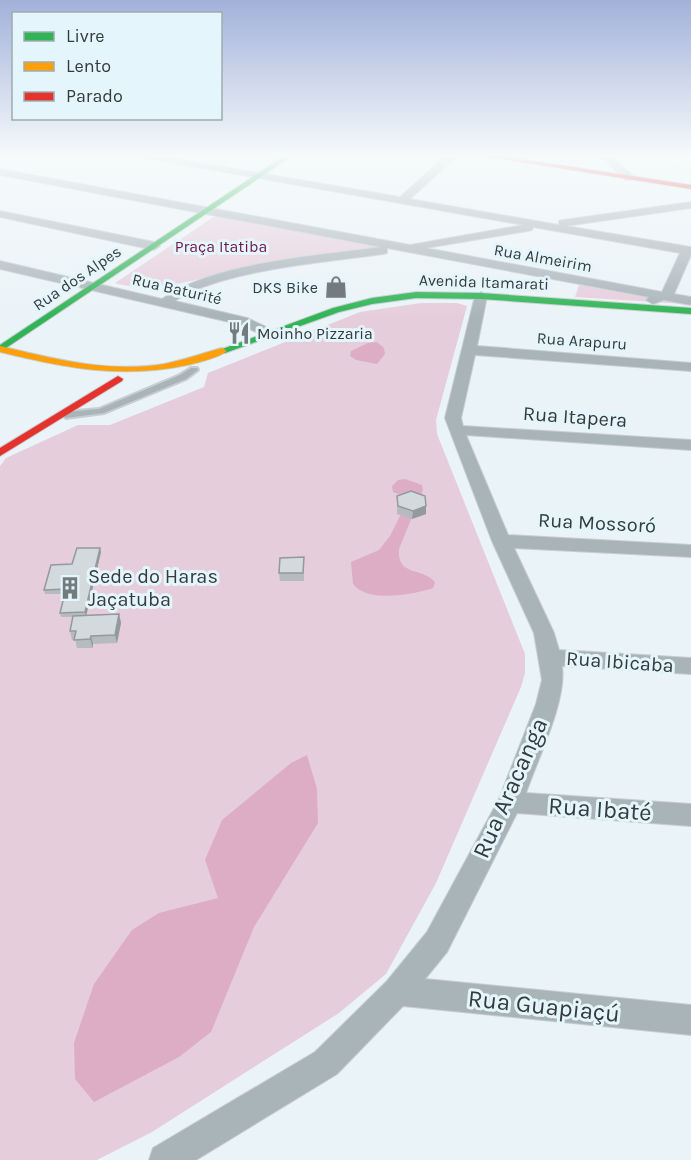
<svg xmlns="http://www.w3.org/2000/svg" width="691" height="1160" viewBox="0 0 691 1160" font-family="Karla,sans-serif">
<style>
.green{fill:#e6cddb}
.water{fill:#ddadc5}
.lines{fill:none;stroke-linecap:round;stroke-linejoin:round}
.lane-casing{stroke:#c7cdd1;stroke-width:4}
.street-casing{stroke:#c7cdd1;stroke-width:2}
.fast-casing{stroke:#c7cdd1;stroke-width:2}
.slow-casing{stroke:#c7cdd1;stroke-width:2}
.jam-casing{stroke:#c7cdd1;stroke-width:2}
.path{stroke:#aeb7bb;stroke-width:1.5;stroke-dasharray:1 2;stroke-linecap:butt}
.lane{fill:#a9b4b9;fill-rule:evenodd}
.street{fill:#a9b4b9;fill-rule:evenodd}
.fast{fill:#30b455;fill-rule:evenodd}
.slow{fill:#ff9f0a;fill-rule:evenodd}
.jam{fill:#e5322d;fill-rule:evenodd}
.wall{fill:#b5bbbf}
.shaded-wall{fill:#94999b}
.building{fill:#d3dade;stroke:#94999b;stroke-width:1.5}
.labels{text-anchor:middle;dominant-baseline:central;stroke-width:6;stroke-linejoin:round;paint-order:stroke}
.far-park-label{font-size:16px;fill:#6e1a48;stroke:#e5f5fc}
.far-street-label{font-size:16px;fill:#353b3e;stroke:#e5f5fc}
.far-poi-label{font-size:16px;fill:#353b3e;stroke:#e5f5fc;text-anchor:end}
.street-label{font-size:20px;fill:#353b3e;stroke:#e5f5fc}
.poi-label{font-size:20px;fill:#353b3e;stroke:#e5f5fc;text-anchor:start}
.near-street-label{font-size:24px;fill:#353b3e;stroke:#e5f5fc}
</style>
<rect width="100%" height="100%" fill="#eaf3f7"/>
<path class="green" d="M 215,216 L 381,247 C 336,254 290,260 245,268 C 201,276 159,296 115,283 Z
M 579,285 L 686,304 L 575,297 Z
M 421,303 L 457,303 L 467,306 L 436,420 L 437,434 L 525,654 L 525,673 L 521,687 L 436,883 L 386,974 L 339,1013 L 152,1132 L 97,1160 L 0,1160 L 0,466 L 6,458 L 78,425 L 110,425 L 204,387 L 208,373 L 360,312 Z"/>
<path class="water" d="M 377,342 L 384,348 L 385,354 L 377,364 L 356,360 L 350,356 L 351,351 L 368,343 Z
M 405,479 L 422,485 L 423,490 L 399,549 C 397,577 422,567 435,582 L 433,588 C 413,595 367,603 353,584 L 351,562 L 379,550 L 390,536 L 409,498 L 393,492 L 392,486 L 398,480 Z
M 307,755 L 317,789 L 318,823 L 254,927 L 211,1032 L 179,1057 L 94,1102 L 75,1079 L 74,1043 L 94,984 L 132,930 L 159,913 L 218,898 L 205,860 L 222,820 L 291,763 Z"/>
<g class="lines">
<g class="lane-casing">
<path id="lane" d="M 191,368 L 197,368 L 198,370 L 186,379 L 104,413 L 66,418 L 62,415 L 66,412 L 99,409 L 180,375 Z"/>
</g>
<g class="street-casing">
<path id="street" d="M 124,154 L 148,154 L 400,197 L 448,154 L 459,154 L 410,199 L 559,225 L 559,221 L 563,220 L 691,202 L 691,208 L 566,226 L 691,247 L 691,255 L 674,294 L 691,297 L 691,305 L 664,300 L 653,304 L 646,300 L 649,297 L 387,248 L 387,253 L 383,254 C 327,262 220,270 175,301 L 247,318 L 279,333 L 281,336 L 274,340 L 238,324 L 0,269 L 0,261 L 162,299 C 215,262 317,256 381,247 L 0,175 L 0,169 L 410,245 L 523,225 ZM 533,227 L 680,253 L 662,292 L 426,248 L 528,231 L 532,230 Z
M 599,154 L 610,154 L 633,176 L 633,180 L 625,180 Z
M 0,211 L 154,242 L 160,246 L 154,250 L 0,217 Z
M 481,292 L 487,296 L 477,346 L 691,363 L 691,371 L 475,355 L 461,418 L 463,426 L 691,440 L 691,450 L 466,435 L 508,535 L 691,545 L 691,557 L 514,548 L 554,633 L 559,650 L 691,658 L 691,674 L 562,666 C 567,701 538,758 526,793 L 691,804 L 691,826 L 517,813 L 447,952 L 425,979 L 691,1005 L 691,1035 L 403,1006 L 337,1074 L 196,1160 L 149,1160 L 153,1148 L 315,1052 L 387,981 L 427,932 L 499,799 L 536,704 L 542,680 L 534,633 L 492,541 L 445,418 L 475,296 Z"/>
</g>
<g class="fast-casing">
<path id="fast" d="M 287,154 L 295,154 L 0,352 L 0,345 Z
M 416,292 L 481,293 L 691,308 L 691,314 L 481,299 L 416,298 L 372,304 L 339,312 L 225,353 L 217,351 L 333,308 L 372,298 Z"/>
</g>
<g class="slow-casing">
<path id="slow" d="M 0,346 C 54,359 109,373 164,364 C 184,360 203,353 222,348 L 227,351 C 218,358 200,362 188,365 C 121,379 65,368 0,352 Z"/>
</g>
<g class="jam-casing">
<path id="jam" d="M 470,154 L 488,154 L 691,185 L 691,189 Z
M 118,376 L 123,379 L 122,381 L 0,456 L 0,448 Z"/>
</g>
<path class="path" d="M 657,154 L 649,159 L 649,162 L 682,167 L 688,154"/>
<use href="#lane" class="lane"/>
<use href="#street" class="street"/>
<use href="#fast" class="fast"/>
<use href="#slow" class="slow"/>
<use href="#jam" class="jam"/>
</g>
<path class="wall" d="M 397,496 L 426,514 L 412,519 L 397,514 Z
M 101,552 L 86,615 L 119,614 L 121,623 L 117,643 L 93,644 L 93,648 L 77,648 L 75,639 L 72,640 L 70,631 L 73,617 L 61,617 L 60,613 L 65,594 L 45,594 L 44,590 L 72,564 Z
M 304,566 L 304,581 L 280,581 L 279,573 Z"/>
<path class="shaded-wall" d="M 426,506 L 426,514 L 412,519 L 413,511 Z
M 100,548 L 101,552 L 86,617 L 85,612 Z
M 119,614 L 121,623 L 117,643 L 115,635 Z
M 91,636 L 93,644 L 93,648 L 90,639 Z"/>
<path class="building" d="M 411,491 L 425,496 L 426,506 L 413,511 L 398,506 L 397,496 Z
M 77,548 L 100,548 L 85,612 L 60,613 L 66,589 L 44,590 L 51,565 L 72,564 Z
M 304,557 L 303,573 L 279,573 L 280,558 Z
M 119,614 L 115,635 L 91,636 L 90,639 L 74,640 L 76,631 L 70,631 L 73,616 Z"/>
<linearGradient id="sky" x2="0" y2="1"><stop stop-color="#a3b1da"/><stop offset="0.49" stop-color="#f6fafb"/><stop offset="1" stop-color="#f6fafb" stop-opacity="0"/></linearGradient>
<rect width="691" height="317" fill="url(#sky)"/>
<defs>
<g id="shop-bare" transform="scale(1.8)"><path d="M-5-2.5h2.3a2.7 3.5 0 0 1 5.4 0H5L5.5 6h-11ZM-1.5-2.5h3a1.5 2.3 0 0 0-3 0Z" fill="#747b7f" stroke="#e5f5fc" stroke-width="2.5" paint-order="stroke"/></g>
<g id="restaurant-bare" transform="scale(1.8)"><path d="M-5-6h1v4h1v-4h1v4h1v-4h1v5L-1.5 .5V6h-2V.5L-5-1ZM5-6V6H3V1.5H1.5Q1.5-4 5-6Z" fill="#747b7f" stroke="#e5f5fc" stroke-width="2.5" paint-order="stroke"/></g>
<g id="building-bare" transform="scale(1.8)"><path d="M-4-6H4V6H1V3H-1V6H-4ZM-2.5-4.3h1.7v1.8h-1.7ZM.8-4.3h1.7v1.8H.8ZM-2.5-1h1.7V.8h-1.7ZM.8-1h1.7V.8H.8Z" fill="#747b7f" stroke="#e5f5fc" stroke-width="2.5" paint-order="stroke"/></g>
</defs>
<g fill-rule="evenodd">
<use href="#shop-bare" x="336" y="287"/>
<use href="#restaurant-bare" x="239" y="333"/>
<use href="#building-bare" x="70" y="588"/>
</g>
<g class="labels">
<g class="far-park-label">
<text x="221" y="246">Praça Itatiba</text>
</g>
<g class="far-street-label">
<text transform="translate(543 258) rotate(10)">Rua Almeirim</text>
<text transform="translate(77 278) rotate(-34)">Rua dos Alpes</text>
<text transform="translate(484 282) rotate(2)">Avenida Itamarati</text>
<text transform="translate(177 289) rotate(13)">Rua Baturité</text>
<text transform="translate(582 341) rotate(4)">Rua Arapuru</text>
</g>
<g class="far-poi-label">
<text x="318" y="287">DKS Bike</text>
<text x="257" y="333" text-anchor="start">Moinho Pizzaria</text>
</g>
<g class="street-label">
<text transform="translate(575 417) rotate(4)">Rua Itapera</text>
<text transform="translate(597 523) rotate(3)">Rua Mossoró</text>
<text transform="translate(620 662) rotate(4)">Rua Ibicaba</text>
</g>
<g class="poi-label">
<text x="88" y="576">Sede do Haras<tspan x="88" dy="23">Jaçatuba</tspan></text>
</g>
<g class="near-street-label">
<text transform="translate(510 788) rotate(-66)">Rua Aracanga</text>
<text transform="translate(600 809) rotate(4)">Rua Ibaté</text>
<text transform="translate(544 1006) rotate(6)">Rua Guapiaçú</text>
</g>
</g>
<rect x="12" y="12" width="210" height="108" fill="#e5f5fc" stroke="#9fabb0" stroke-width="1.5"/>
<rect x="24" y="32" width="30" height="9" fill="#30b455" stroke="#9fabb0" stroke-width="1.5"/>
<text x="66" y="42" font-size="18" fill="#353b3e">Livre</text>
<rect x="24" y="62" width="30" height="9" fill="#ff9f0a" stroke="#9fabb0" stroke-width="1.5"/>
<text x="66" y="72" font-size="18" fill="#353b3e">Lento</text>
<rect x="24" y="92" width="30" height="9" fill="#e5322d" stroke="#9fabb0" stroke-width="1.5"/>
<text x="66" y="102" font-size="18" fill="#353b3e">Parado</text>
</svg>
